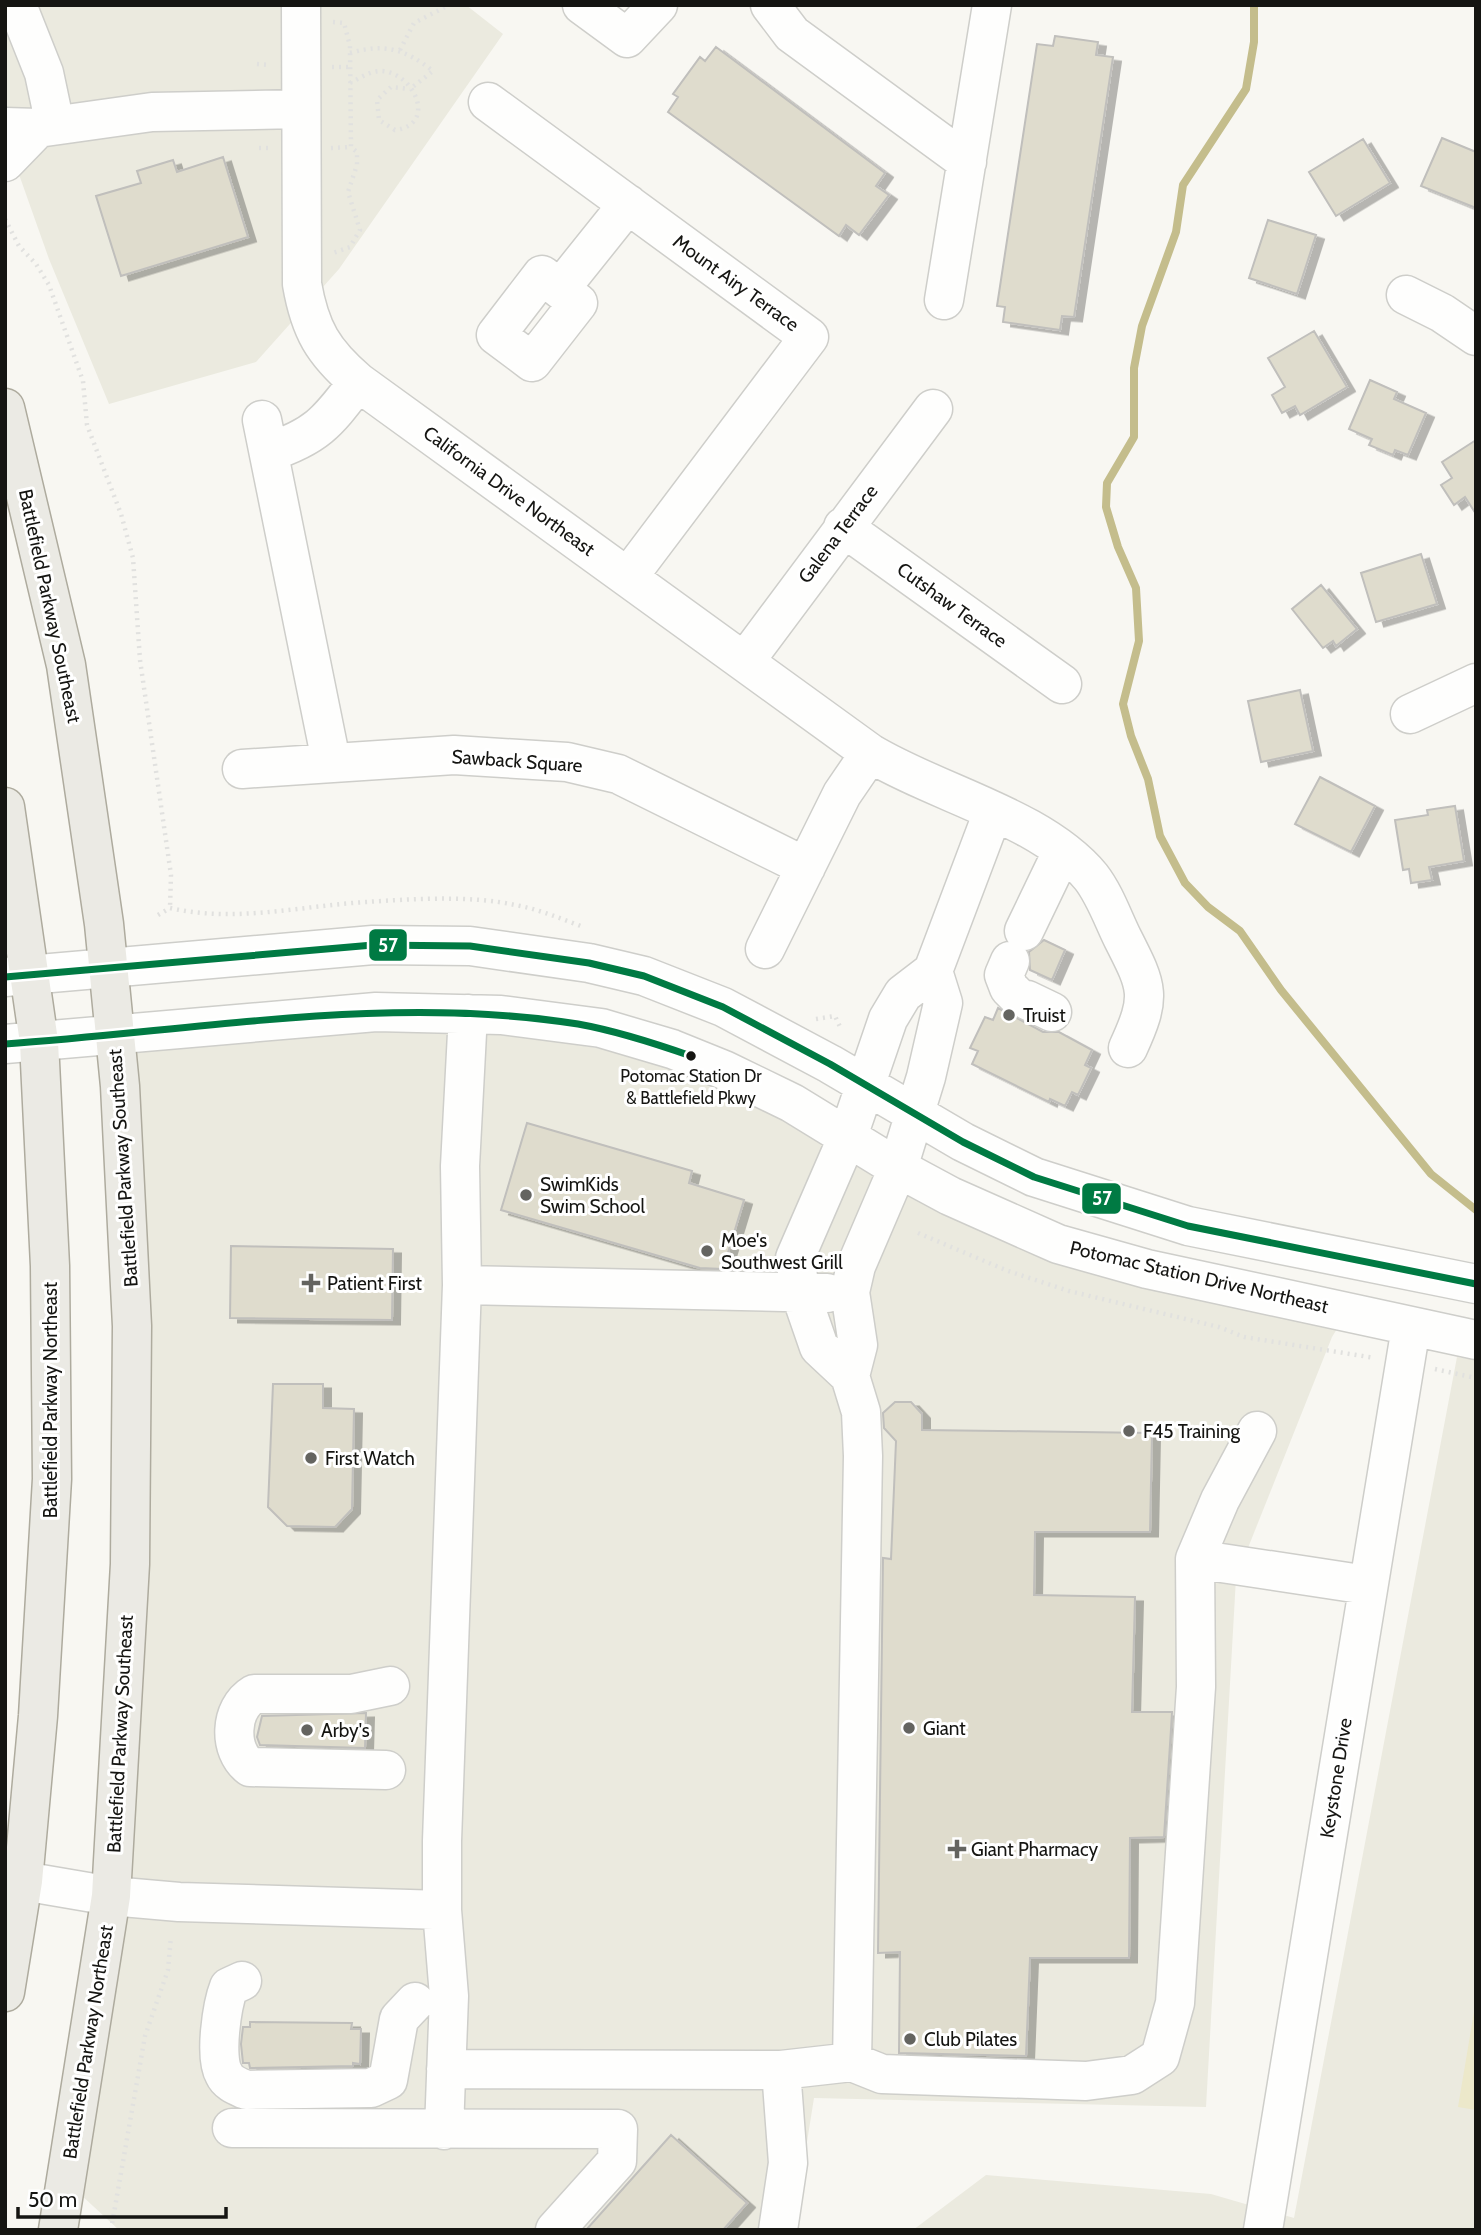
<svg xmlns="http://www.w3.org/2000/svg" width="1481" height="2235" viewBox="0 0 1481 2235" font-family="Cabin,sans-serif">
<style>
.built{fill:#ebeadf}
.green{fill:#ece8ca}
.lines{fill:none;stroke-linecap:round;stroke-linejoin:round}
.stream{stroke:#c4bd8c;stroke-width:8}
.building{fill:#dfdccd;stroke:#c0bfbc;stroke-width:2;filter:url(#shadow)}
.minor-casing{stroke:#cececa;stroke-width:41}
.major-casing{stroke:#aeab9e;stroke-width:41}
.path{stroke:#e1e1df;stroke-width:4.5;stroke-dasharray:2 5;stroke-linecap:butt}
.minor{stroke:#fefefd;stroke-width:38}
.major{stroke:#ebeae4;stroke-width:38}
.bus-1-casing{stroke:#fff;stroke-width:12}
.bus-1{stroke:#007a43;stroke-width:7}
.poi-dot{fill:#646460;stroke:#fff;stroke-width:2.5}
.bus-dot{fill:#151512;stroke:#fff;stroke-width:2.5}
.labels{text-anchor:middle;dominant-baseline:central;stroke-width:6;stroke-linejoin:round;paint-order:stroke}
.bus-label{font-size:17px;fill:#151512;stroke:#fff}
.street-label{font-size:19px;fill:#151512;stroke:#fff}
.poi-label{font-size:19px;fill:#151512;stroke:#fff;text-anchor:start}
.line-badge{stroke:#fff;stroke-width:2.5}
.badge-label{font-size:19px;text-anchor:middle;font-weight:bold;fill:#fff}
</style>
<defs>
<filter id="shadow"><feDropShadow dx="8" dy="4.5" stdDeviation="0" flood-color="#0004"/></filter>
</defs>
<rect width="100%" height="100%" fill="#f8f7f2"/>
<path class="built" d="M 5,5 L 466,5 L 503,34 L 339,269 L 256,362 L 109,404 L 49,259 L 5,135 Z
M 376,1012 L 651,1057 L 950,1196 L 1348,1311 L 1332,1337 L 1236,1578 L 1206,2107 L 814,2098 L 793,2230 L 119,2230 L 67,2182 L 111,1896 L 114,1035 Z
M 1457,1357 L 1476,1360 L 1476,2230 L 913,2230 L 986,2175 L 1211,2194 L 1294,2218 Z"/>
<path class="green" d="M 1476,2000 L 1476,2110 L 1458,2107 Z"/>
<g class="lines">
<path class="stream" d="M 1254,5 L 1254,42 L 1246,89 L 1183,185 L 1176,232 L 1142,326 L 1134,368 L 1134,437 L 1107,483 L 1106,507 L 1118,547 L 1136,588 L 1139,641 L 1123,704 L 1131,736 L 1148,779 L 1160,836 L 1185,883 L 1208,907 L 1240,931 L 1281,990 L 1431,1174 L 1476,1210"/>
</g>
<path class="building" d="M 1055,36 L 1098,42 L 1096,55 L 1113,57 L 1074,317 L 1062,316 L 1060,330 L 1003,322 L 1005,307 L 997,306 L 1037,44 L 1053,46 Z
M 716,47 L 885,173 L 876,186 L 889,195 L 859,235 L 846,225 L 839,236 L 668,112 L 678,97 L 673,94 L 700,57 L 705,61 Z
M 1442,138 L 1476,152 L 1476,208 L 1421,186 Z
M 1363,139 L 1390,183 L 1336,216 L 1309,172 Z
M 223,157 L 248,237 L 121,276 L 96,196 L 141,183 L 137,171 L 173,160 L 177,172 Z
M 1268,220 L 1316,235 L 1297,294 L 1249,278 Z
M 1314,331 L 1347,387 L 1300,415 L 1295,406 L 1282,413 L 1272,395 L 1285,387 L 1268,358 Z
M 1370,380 L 1397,392 L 1394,399 L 1426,413 L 1408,455 L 1395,450 L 1393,455 L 1369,445 L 1372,439 L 1349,429 Z
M 1476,440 L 1476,514 L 1465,497 L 1454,505 L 1441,485 L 1452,478 L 1442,462 Z
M 1421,554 L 1437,604 L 1376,622 L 1361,573 Z
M 1321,585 L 1357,629 L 1336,646 L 1333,641 L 1323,648 L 1292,609 Z
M 1300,690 L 1313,751 L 1261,762 L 1248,701 Z
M 1320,777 L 1375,806 L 1351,852 L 1295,824 Z
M 1455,806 L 1464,861 L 1429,867 L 1432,880 L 1411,883 L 1409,869 L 1403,870 L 1395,820 L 1428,815 L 1427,810 Z
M 1044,940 L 1065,950 L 1052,980 L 1030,970 L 1029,952 Z
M 998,1008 L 1043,1032 L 1059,1032 L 1092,1050 L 1085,1065 L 1091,1068 L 1078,1095 L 1072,1092 L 1065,1106 L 1050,1099 L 1049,1102 L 972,1064 L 978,1051 L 970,1048 L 985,1017 L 993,1020 Z
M 527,1123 L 692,1171 L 689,1183 L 744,1200 L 723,1269 L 700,1268 L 501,1210 Z
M 231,1246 L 393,1249 L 392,1320 L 230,1318 Z
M 273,1384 L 323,1384 L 323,1408 L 354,1409 L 352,1509 L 335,1527 L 287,1526 L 268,1507 Z
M 895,1402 L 911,1402 L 922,1414 L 922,1430 L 1152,1433 L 1150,1532 L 1035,1532 L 1034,1595 L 1135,1597 L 1132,1712 L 1172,1712 L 1171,1729 L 1164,1837 L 1130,1838 L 1129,1958 L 1030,1958 L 1026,2056 L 899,2053 L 900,1952 L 878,1953 L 883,1558 L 891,1559 L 896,1441 L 884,1428 L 883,1413 Z
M 366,1713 L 365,1748 L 260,1745 L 257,1737 L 262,1716 Z
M 250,2022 L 352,2023 L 351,2029 L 361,2029 L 360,2064 L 353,2063 L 353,2066 L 250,2068 L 249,2063 L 243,2063 L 241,2044 L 243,2027 L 250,2027 Z
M 671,2135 L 747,2203 L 723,2230 L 586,2230 Z"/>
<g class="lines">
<g class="minor-casing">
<path id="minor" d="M 17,5 L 44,73 L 55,125
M 301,5 L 302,284 C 310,330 323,352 358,382 L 870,753 C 938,794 1041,817 1091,877 C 1105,895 1113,919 1123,939 C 1148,988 1152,996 1128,1048
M 582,5 L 627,38 L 658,5
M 770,5 L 792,34 L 967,162
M 488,102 L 809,337 L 628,577
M 5,127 L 38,128 L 152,112 L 301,109
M 5,162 L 38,128
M 542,275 L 578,303 L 532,362 L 496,335 Z
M 560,289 L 628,204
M 1406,295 L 1442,313 L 1476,336
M 944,300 L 992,5
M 262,420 L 331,761
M 269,452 C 318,436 328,421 358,382
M 843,527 L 1062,684
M 745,661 L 933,409
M 1410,714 L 1476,683
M 242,769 L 454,755 L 567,762 L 618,774 L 806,867
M 1024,931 L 1062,852
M 765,949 L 842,794 L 870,753
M 1010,961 L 1004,975 L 1009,988 L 1016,995
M 933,971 L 993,812
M 5,977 L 373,945 L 470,946 L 589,963 L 644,976 L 723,1007 L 830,1064 L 963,1142 L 1034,1177 L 1188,1226 L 1476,1284
M 1027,1000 L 1052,1012
M 5,1044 L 376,1012 L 501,1015 L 601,1028 L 672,1049 L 724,1070 L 792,1103 L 898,1168 L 950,1196 L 1058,1244 L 1147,1269 L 1476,1340
M 462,1285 L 827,1293
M 850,1376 L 819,1347 L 801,1295 L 795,1258 L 848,1136 L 888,1019 L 903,994 L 933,971 L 943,1003 L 926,1077 L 898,1168 L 856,1266 L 850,1292 L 858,1345 L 850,1376 L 861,1412 L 863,1456 L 852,2062
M 1195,1559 L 1367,1585
M 386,1770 L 250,1767 C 228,1750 229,1709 254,1694 L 351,1694 L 390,1686
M 23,1881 L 111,1896 L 179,1902 L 442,1910
M 242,1981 L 229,1987 C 222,2005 214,2057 224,2074 C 228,2083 237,2086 246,2090 L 371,2088 L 388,2080 L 399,2019 L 415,2002
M 446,2069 L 781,2070 L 852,2062 L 882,2074 L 1086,2081 L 1132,2075 L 1160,2057 L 1175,2003 L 1196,1687 L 1195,1559 L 1220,1500 L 1257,1431
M 232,2128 L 618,2129 L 617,2161 L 555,2230
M 444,2130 L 449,1996 L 442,1910 L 442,1841 L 462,1285 L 460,1166 L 468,1014
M 778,2230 L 788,2163 L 781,2070
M 1263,2230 L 1411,1327"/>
</g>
<g class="major-casing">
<path id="major" d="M 5,408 L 66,665 L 104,924 L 120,1086 L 132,1326 L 130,1564 L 111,1896 L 58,2230
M 5,807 L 39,1042 L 50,1266 L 52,1479 L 38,1716 L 23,1881 L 5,1992"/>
</g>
<path class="path" d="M 333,22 L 344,23 L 350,46 L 351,147 L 357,152 L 357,165 L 348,192 L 360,230 L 350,247 L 333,253
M 400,50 L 414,23 L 449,5
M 350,53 C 384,43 405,49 433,71 L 410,89
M 257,64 L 270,65
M 332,67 L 350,67
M 350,83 C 360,78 370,71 381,71 C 414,72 438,125 395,130 L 379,120 L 377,100 L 391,87 L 410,89
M 259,148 L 270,148
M 331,148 L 351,147
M 5,219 L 19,246 L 36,264 L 49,285 L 83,381 L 87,425 L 121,514 L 133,558 L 140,660 L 171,875 L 170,908
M 158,915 L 170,908 C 235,923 300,906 366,902 C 411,899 471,895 515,905 C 538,909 559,918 581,926
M 816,1019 L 835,1016 L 841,1029
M 918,1233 L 1008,1271 L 1069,1291 L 1219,1327 L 1244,1337 L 1375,1358
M 1435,1369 L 1476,1378
M 111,2230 L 145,2036 L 168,1970 L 171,1936"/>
<use href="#minor" class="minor"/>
<use href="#major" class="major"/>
<g class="bus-1-casing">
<path id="bus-1" d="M 5,977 L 373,945 L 470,946 L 589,963 L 644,976 L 723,1007 L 830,1064 L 963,1142 L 1034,1177 L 1188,1226 L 1476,1284
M 5,1044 C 194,1031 389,994 578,1024 C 617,1031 654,1043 691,1056"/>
</g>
<use href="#bus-1" class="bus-1"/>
</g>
<g class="poi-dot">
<circle cx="1009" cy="1015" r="7"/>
<circle cx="526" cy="1195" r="7"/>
<circle cx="707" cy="1251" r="7"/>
<path d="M307.5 1272.5h7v7h7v7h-7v7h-7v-7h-7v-7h7z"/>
<circle cx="1129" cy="1431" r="7"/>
<circle cx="311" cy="1458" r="7"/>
<circle cx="909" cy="1728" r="7"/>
<circle cx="307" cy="1730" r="7"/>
<path d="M953.5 1838.5h7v7h7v7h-7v7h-7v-7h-7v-7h7z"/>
<circle cx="910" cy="2039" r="7"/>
</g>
<circle class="bus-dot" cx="691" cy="1056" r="6"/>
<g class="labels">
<g class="bus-label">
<text x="691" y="1076">Potomac Station Dr<tspan x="691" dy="22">&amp; Battlefield Pkwy</tspan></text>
</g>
<g class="street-label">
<text transform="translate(736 283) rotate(36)">Mount Airy Terrace</text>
<text transform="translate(509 491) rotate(36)">California Drive Northeast</text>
<text transform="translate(838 534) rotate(-53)">Galena Terrace</text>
<text transform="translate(952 605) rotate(36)">Cutshaw Terrace</text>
<text transform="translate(50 606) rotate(78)">Battlefield Parkway Southeast</text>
<text transform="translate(517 761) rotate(4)">Sawback Square</text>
<text transform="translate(123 1168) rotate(-94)">Battlefield Parkway Southeast</text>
<text transform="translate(1199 1277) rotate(13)">Potomac Station Drive Northeast</text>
<text transform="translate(50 1400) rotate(-90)">Battlefield Parkway Northeast</text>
<text transform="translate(120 1734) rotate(-87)">Battlefield Parkway Southeast</text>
<text transform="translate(1336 1778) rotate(-81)">Keystone Drive</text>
<text transform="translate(88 2042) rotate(-81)">Battlefield Parkway Northeast</text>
</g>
<g class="poi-label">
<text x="1023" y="1015">Truist</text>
<text x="540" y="1184">SwimKids<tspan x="540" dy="22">Swim School</tspan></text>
<text x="721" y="1240">Moe's<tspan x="721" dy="22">Southwest Grill</tspan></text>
<text x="327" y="1283">Patient First</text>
<text x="1143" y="1431">F45 Training</text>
<text x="325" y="1458">First Watch</text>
<text x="923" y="1728">Giant</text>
<text x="321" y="1730">Arby's</text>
<text x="971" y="1849">Giant Pharmacy</text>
<text x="924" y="2039">Club Pilates</text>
</g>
</g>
<g class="line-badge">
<rect x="368" y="928" width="40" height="34" rx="7" fill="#007a43"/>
<rect x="1081" y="1182" width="41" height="33" rx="7" fill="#007a43"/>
</g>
<g class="badge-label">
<text x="388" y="952">57</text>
<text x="1102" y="1205">57</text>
</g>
<rect width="1481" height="2235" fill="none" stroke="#151512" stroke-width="14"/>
<path d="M18 2207v10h208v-10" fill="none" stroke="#151512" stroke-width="3.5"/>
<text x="28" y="2207" font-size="21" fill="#151512" stroke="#ffffff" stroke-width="5" paint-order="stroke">50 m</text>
</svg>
